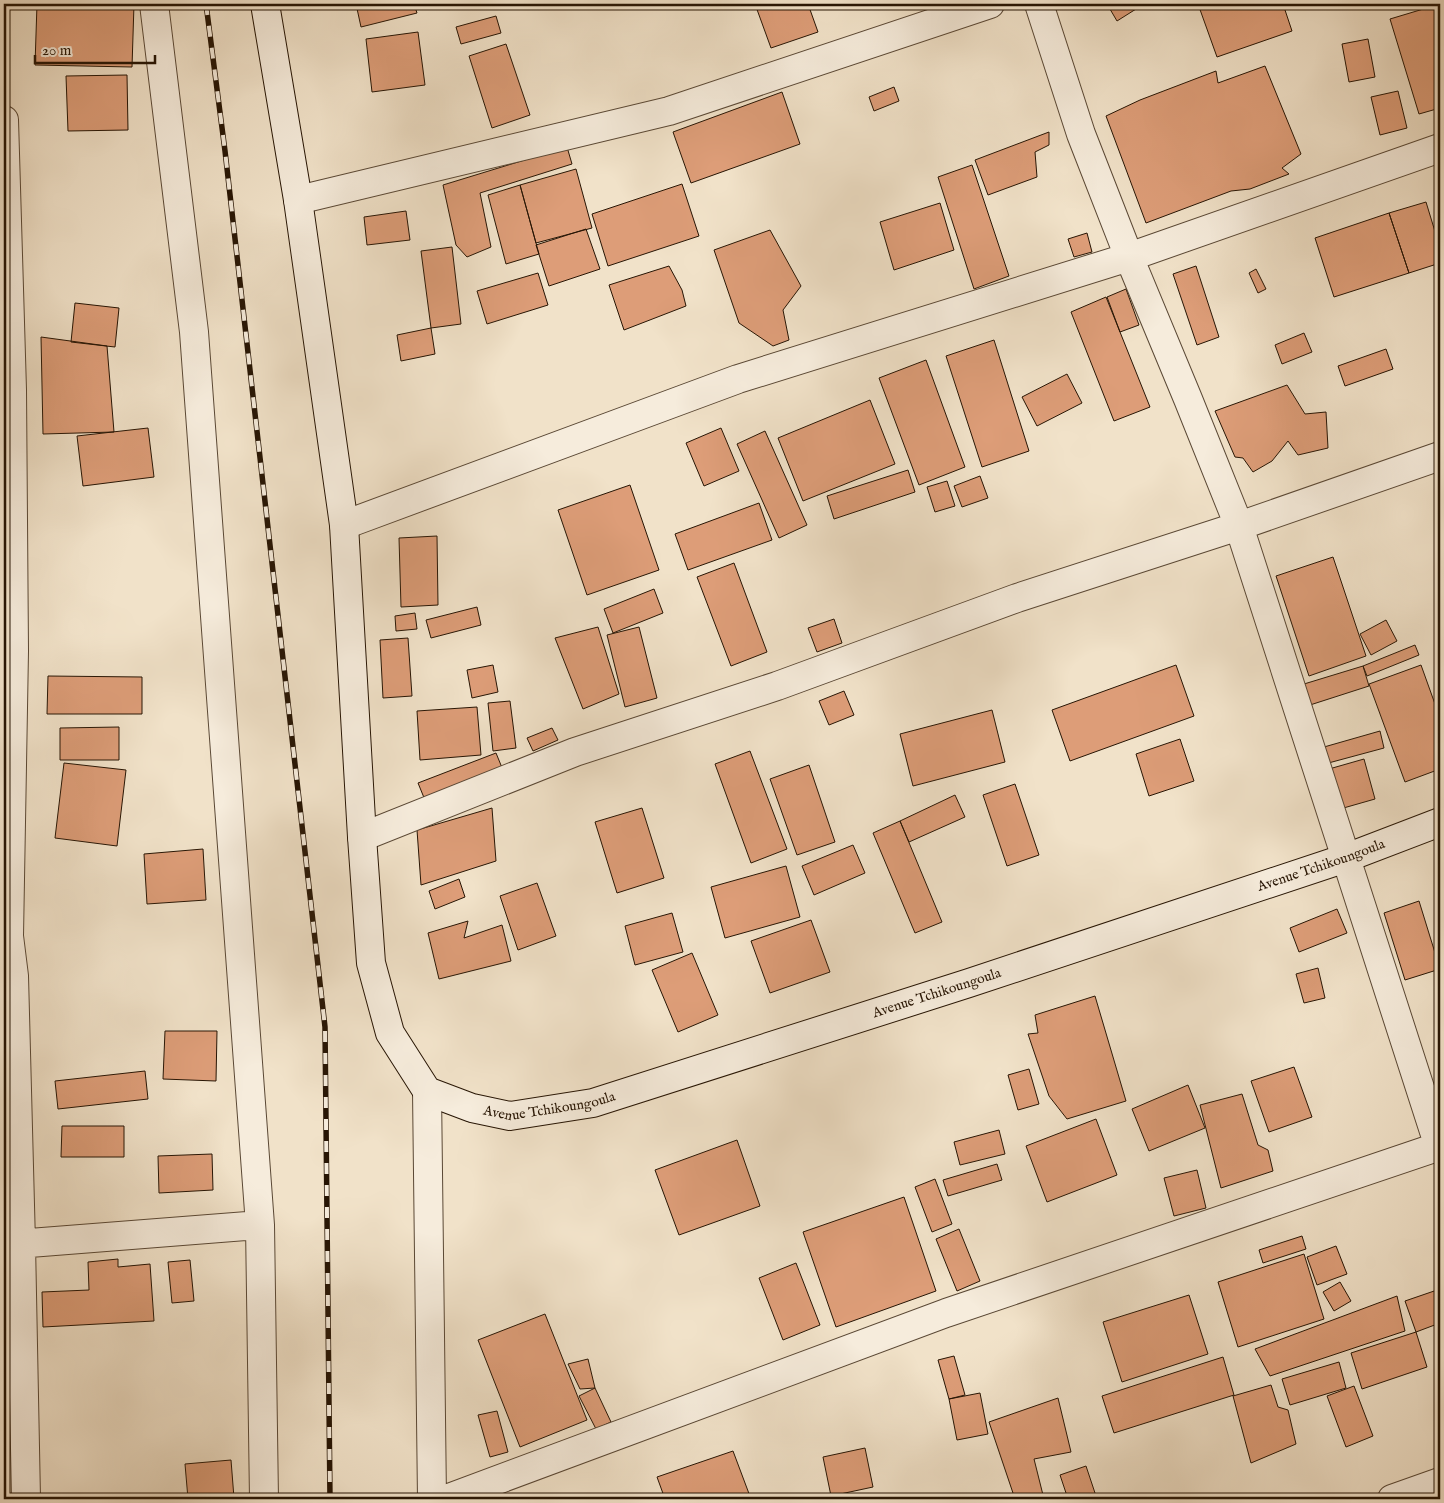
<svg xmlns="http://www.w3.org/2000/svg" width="1444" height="1503" viewBox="0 0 1444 1503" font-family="'IM FELL English',serif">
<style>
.building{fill:#dd9d78;stroke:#271504}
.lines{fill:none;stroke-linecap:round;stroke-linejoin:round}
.street-casing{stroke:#5a4835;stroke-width:30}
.secondary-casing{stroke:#271504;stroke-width:30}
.street{stroke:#f6ecdc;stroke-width:28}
.secondary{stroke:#f6ecdc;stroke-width:28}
.rail-casing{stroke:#271504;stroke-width:5.5}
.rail{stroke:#f6ecdc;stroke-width:4;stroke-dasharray:11;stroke-linecap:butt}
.labels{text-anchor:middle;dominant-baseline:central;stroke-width:4;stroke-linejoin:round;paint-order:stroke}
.street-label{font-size:14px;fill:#271504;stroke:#f6ecdc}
</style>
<rect width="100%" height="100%" fill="#f1e2c9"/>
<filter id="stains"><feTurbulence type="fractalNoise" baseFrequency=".004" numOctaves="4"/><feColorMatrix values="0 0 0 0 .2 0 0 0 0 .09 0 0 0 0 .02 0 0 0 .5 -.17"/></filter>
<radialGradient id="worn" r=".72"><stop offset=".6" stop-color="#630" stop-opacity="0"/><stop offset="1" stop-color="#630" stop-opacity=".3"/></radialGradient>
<path class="building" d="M 37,4 L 134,4 L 132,67 L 35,65 Z
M 356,4 L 414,4 L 417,13 L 361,27 Z
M 425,4 L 447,4 L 426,8 Z
M 755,4 L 808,4 L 818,32 L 771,48 Z
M 1107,4 L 1144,4 L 1117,21 Z
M 1198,4 L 1283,4 L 1292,31 L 1217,57 Z
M 1440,4 L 1440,108 L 1419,114 L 1390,19 Z
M 496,16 L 501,33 L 461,44 L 456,27 Z
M 418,32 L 425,85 L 372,92 L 366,39 Z
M 1368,39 L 1375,77 L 1349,82 L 1342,44 Z
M 506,44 L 530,115 L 492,128 L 469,56 Z
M 1265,66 L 1301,154 L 1282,168 L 1289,174 L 1250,189 L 1231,191 L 1146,223 L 1106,116 L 1140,100 L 1216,71 L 1218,83 Z
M 127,75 L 128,130 L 68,131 L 66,76 Z
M 894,87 L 899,101 L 874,111 L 869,97 Z
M 1398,91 L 1407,128 L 1380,135 L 1371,97 Z
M 782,92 L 800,144 L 691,183 L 673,132 Z
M 1049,132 L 1049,145 L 1035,152 L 1037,177 L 988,195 L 975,160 Z
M 567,147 L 572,164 L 480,193 L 491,247 L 467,257 L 456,245 L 443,185 Z
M 972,165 L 1009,276 L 974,289 L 938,177 Z
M 576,169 L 592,228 L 536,243 L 520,185 Z
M 682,184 L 699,236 L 608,266 L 592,214 Z
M 520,185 L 539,254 L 506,264 L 488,195 Z
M 1426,202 L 1440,248 L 1440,263 L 1409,273 L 1389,213 Z
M 940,203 L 954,250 L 894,270 L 880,222 Z
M 406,211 L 410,240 L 367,245 L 364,217 Z
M 1389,213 L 1409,273 L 1334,297 L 1315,238 Z
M 586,229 L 600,269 L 549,286 L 536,245 Z
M 770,230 L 801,286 L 783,310 L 789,340 L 773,346 L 739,323 L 714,250 Z
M 1087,233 L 1092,252 L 1074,257 L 1068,239 Z
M 452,247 L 461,324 L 431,328 L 421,251 Z
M 669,266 L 682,290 L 686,306 L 624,330 L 609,285 Z
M 1196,266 L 1219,337 L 1197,345 L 1173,274 Z
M 1256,269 L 1266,289 L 1258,293 L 1249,273 Z
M 538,273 L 548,305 L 487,324 L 477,291 Z
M 1126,289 L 1139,325 L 1120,332 L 1107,297 Z
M 1106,297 L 1150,407 L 1114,421 L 1071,312 Z
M 75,303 L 119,308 L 115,347 L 71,342 Z
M 431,328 L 435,354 L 401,361 L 397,335 Z
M 1304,333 L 1312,352 L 1282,364 L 1275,345 Z
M 41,337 L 107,346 L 114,432 L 43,434 Z
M 994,340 L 1029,451 L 982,467 L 946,356 Z
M 1386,349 L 1393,369 L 1345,386 L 1338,366 Z
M 926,360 L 965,467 L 919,485 L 879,378 Z
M 1067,374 L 1082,403 L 1037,426 L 1022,397 Z
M 1287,385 L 1305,414 L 1326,412 L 1328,448 L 1298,455 L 1288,441 L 1272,461 L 1253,472 L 1243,458 L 1235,457 L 1215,411 Z
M 870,400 L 895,464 L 803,501 L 778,438 Z
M 148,428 L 154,477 L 83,486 L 77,436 Z
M 721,428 L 739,471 L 704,486 L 686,443 Z
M 765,431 L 807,525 L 779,538 L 737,444 Z
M 908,470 L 915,492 L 834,519 L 827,496 Z
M 980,476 L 988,498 L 962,507 L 954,486 Z
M 947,481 L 955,506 L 935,512 L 927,487 Z
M 630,485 L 659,570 L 587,595 L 558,510 Z
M 759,503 L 772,540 L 688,570 L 675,534 Z
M 437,536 L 438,605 L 401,607 L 399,538 Z
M 1333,557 L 1366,656 L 1309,676 L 1276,576 Z
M 734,563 L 767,652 L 731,666 L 697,577 Z
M 654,589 L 663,613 L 613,633 L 604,609 Z
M 477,607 L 481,625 L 431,638 L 426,620 Z
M 415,613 L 417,629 L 396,631 L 395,616 Z
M 834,619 L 842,643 L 817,652 L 808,628 Z
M 1386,620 L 1397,641 L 1371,655 L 1360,634 Z
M 598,627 L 619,694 L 583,709 L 555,638 Z
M 639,627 L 657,698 L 625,707 L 607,635 Z
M 408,638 L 412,696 L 383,698 L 380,640 Z
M 1415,645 L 1419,655 L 1367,676 L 1363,666 Z
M 493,665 L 498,692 L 472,698 L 467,670 Z
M 1176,665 L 1194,716 L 1070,761 L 1052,710 Z
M 1421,665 L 1440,718 L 1440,769 L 1405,782 L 1369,684 Z
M 1363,666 L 1369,686 L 1310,705 L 1304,684 Z
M 48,676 L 142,677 L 142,714 L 47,714 Z
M 844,691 L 854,715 L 829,725 L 819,701 Z
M 510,701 L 516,748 L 493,751 L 488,703 Z
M 477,707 L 481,755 L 420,760 L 417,711 Z
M 992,710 L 1005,762 L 913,786 L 900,734 Z
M 119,727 L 119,760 L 60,760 L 60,728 Z
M 552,728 L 558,740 L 533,751 L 527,738 Z
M 1380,731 L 1384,748 L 1321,765 L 1317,749 Z
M 1180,739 L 1194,781 L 1149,796 L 1136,754 Z
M 750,751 L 787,849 L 751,863 L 715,764 Z
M 496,753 L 505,775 L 427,805 L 418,783 Z
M 1364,759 L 1375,799 L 1340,809 L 1329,769 Z
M 64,763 L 126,770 L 117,846 L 55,838 Z
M 809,765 L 835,842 L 797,855 L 770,779 Z
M 1015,784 L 1039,855 L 1007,866 L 983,795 Z
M 955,795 L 965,817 L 909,842 L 900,821 Z
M 492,808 L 496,861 L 421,885 L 417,830 Z
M 642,808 L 664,878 L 617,893 L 595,822 Z
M 900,821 L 942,922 L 915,933 L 873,833 Z
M 853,845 L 865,873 L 814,895 L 802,866 Z
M 203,849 L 206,900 L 147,904 L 144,854 Z
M 786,866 L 800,917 L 725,938 L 711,887 Z
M 459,879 L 465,897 L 435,909 L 429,891 Z
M 537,883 L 556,936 L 518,950 L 500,896 Z
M 1419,901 L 1440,969 L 1405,980 L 1384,913 Z
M 1337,909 L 1347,933 L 1299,952 L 1290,928 Z
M 672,913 L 683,952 L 635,965 L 625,926 Z
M 811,920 L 830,972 L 770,993 L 751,941 Z
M 468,921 L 464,938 L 502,925 L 511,961 L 439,979 L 428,933 Z
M 692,953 L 718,1015 L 678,1032 L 652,970 Z
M 1318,968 L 1325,998 L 1304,1003 L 1296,974 Z
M 1095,996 L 1126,1101 L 1067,1119 L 1049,1096 L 1028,1034 L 1038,1033 L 1035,1015 Z
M 165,1031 L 217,1031 L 216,1081 L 163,1079 Z
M 1294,1067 L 1312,1117 L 1269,1132 L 1251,1081 Z
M 1029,1069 L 1039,1104 L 1018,1110 L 1008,1075 Z
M 145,1071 L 148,1099 L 58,1109 L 55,1081 Z
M 1188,1085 L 1205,1128 L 1149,1151 L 1132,1109 Z
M 1242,1094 L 1258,1145 L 1268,1150 L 1273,1171 L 1221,1188 L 1200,1105 Z
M 1096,1119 L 1117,1175 L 1047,1202 L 1026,1146 Z
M 62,1126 L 124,1126 L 124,1157 L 61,1157 Z
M 999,1130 L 1005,1154 L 960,1165 L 954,1142 Z
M 737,1140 L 760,1206 L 679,1235 L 655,1170 Z
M 212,1154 L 213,1190 L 159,1193 L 158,1156 Z
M 997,1164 L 1002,1180 L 948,1196 L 943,1180 Z
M 1197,1170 L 1206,1208 L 1174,1216 L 1164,1178 Z
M 935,1179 L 952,1224 L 932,1232 L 915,1187 Z
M 904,1197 L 936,1291 L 836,1327 L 803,1232 Z
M 959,1229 L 980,1281 L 957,1291 L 936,1239 Z
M 1302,1236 L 1306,1249 L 1263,1263 L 1259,1250 Z
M 1336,1246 L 1347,1274 L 1317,1285 L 1307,1257 Z
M 1304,1254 L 1324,1319 L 1238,1347 L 1218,1282 Z
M 118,1259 L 118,1267 L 150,1264 L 154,1321 L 43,1327 L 42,1292 L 89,1290 L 88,1262 Z
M 190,1260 L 194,1301 L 172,1303 L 168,1262 Z
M 796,1263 L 820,1325 L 783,1340 L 759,1278 Z
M 1340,1282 L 1351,1301 L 1334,1311 L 1323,1292 Z
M 1440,1289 L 1440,1323 L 1416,1332 L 1405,1301 Z
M 1189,1295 L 1208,1354 L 1122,1382 L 1103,1322 Z
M 1397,1296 L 1405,1331 L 1270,1376 L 1255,1349 Z
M 545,1314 L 587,1420 L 520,1447 L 478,1340 Z
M 1416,1332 L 1427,1367 L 1362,1389 L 1351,1353 Z
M 954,1356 L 965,1395 L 949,1399 L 938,1360 Z
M 1223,1357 L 1234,1395 L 1114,1433 L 1102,1396 Z
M 588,1359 L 595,1388 L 580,1389 L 568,1364 Z
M 1339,1362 L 1346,1388 L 1290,1405 L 1282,1379 Z
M 1271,1385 L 1278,1407 L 1288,1410 L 1296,1444 L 1251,1463 L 1233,1396 Z
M 1354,1386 L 1373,1436 L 1346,1447 L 1327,1396 Z
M 595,1388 L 611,1422 L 596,1429 L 579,1396 Z
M 980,1393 L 988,1434 L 957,1440 L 949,1399 Z
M 1058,1398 L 1071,1452 L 1034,1459 L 1044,1499 L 1015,1499 L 989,1422 Z
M 497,1411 L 508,1452 L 490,1457 L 478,1415 Z
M 865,1448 L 873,1487 L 831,1496 L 823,1457 Z
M 733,1451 L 751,1499 L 665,1499 L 657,1477 Z
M 231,1460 L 234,1498 L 188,1499 L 185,1464 Z
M 1086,1466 L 1097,1499 L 1068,1499 L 1060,1475 Z"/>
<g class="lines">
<g class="street-casing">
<path id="street" d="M 154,4 L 194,332 L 260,1225 L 264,1499
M 1039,4 L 1081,134 L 1129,257 L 1188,399 L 1239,526 L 1440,1150
M 4,120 L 12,390 L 14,651 L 9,936 L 14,976 L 21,1243 L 26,1499
M 298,200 L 669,111 L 990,4
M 344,525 L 738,379 L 1129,257 L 1440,148
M 362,837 L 575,752 L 777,686 L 1017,598 L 1239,526 L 1440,456
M 427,1091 L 432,1499
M 4,1245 L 260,1225
M 446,1499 L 946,1313 L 1440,1146
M 1392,1499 L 1440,1482"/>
</g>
<g class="secondary-casing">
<g id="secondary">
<path id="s1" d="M 265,4 L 298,200 L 344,525 L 362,837 L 371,963 L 390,1033 L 427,1091 L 472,1108 L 510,1116 L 593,1103 L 969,983 L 1346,858 L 1440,822"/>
</g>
</g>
<use href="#street" class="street"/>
<use href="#secondary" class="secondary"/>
<g class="rail-casing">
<path id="rail" d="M 206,4 L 225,151 L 325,1027 L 330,1499"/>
</g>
<use href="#rail" class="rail"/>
</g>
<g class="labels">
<g class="street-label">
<text stroke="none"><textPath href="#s1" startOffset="2044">Avenue Tchikoungoula</textPath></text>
<text stroke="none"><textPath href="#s1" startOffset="1639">Avenue Tchikoungoula</textPath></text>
<text stroke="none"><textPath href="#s1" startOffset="1234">Avenue Tchikoungoula</textPath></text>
</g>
</g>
<rect width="1444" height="1503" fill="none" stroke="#f1e2c9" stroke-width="20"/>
<rect x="5" y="5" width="1434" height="1493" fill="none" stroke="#271504" stroke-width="2.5"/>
<rect x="10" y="10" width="1424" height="1483" fill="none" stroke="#271504"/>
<path d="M35 55v8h120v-8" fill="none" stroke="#271504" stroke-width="2.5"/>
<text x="42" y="55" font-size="15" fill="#271504" stroke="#f6ecdc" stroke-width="4" paint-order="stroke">20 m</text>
<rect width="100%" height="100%" filter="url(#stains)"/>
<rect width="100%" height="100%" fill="url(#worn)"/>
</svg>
